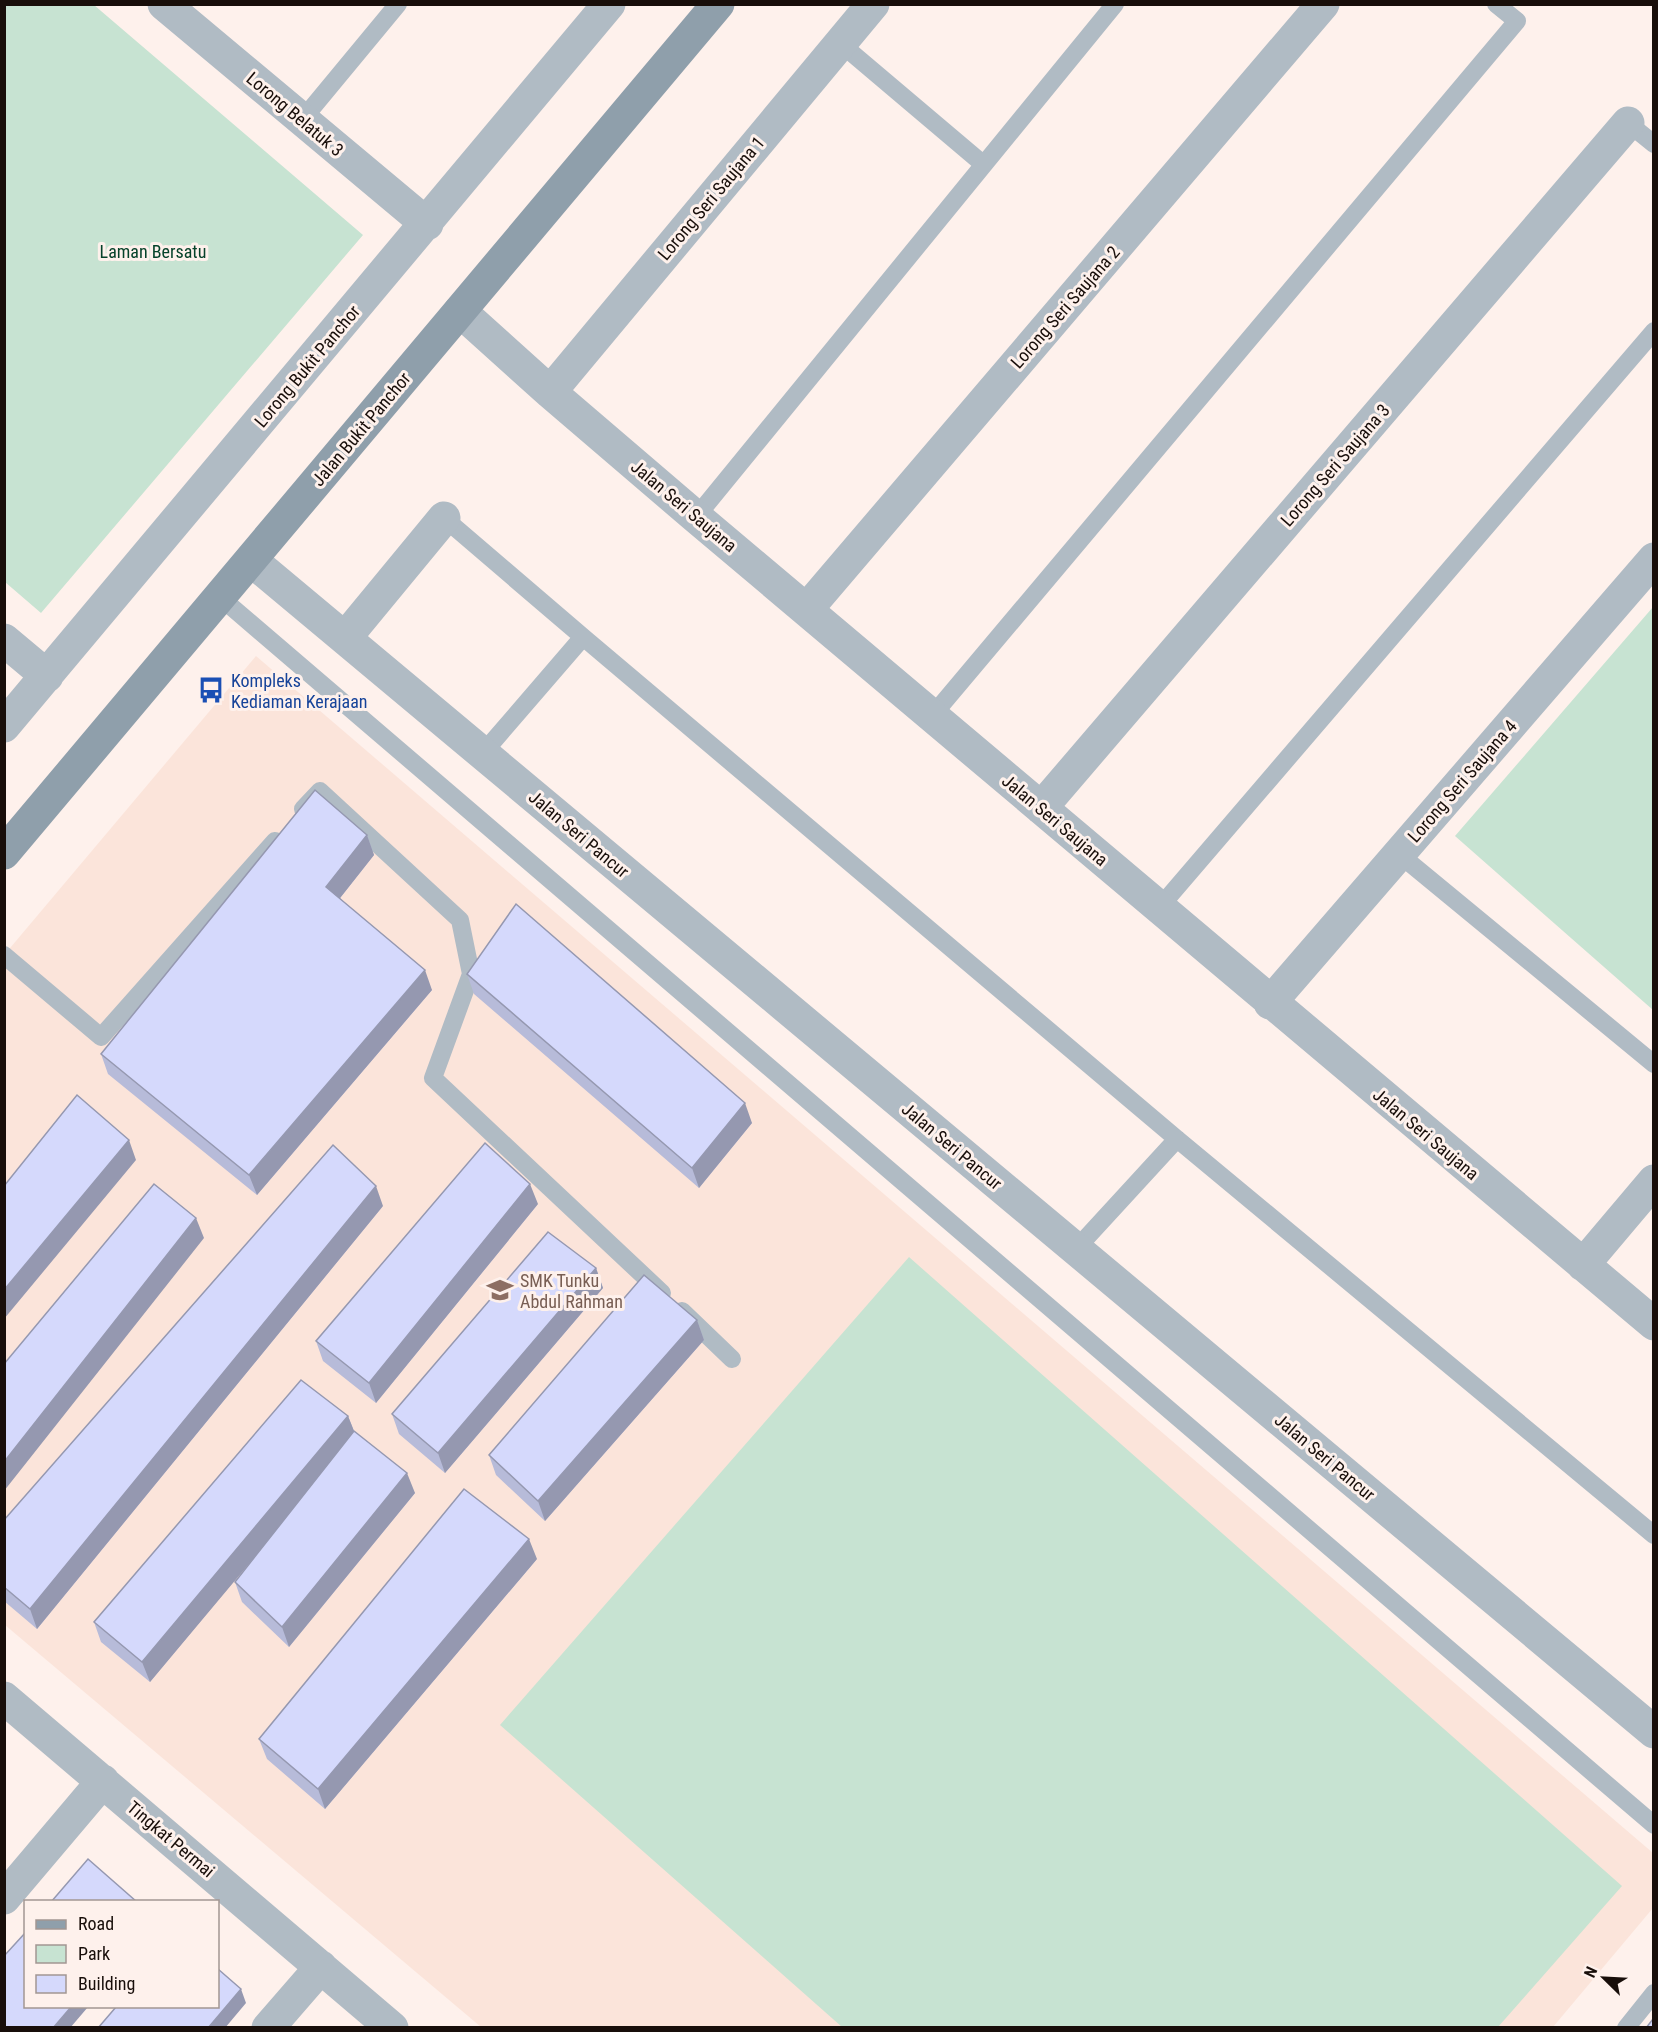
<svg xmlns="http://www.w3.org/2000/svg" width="1658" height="2032" viewBox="0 0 1658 2032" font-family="'Roboto Condensed',sans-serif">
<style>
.built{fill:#fbe4da}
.green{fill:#c7e3d2}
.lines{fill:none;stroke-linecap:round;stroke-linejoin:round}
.lane{stroke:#b0bbc4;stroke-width:18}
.street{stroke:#b0bbc4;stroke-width:33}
.secondary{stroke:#8f9fab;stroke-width:33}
.wall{fill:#b7bbd9}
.shaded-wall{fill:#9598b0}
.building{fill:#d5d9fc;stroke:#9598b0;stroke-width:1.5}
.labels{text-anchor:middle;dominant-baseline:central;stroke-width:6;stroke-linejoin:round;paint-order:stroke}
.street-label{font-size:18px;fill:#180e0a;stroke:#fef1ec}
.park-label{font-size:18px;fill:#06422a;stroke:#fef1ec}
.transit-label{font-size:18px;fill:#164399;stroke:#fef1ec;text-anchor:start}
.education-label{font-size:18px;fill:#785e54;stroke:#fef1ec;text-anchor:start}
</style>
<rect width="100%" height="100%" fill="#fef1ec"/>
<path class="built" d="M 256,656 L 1653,1853 L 1653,1908 L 1553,2027 L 481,2027 L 5,1625 L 5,954 Z"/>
<path class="green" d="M 5,4 L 94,5 L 363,235 L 41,613 L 5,582 Z
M 1653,607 L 1653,1010 L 1455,836 Z
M 909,1257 L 1622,1886 L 1498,2027 L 842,2027 L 500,1725 Z"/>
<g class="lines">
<path class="lane" d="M 840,43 L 983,164
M 302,120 L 398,4
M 1628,123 L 1654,144
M 696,517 L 1115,4
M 444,518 L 583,637 L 483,753
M 220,597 L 1654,1825
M 583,637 L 1177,1139 L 1654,1535
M 932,716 L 1517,21 L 1496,4
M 303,809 L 320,791 L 460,920 L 471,974 L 433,1078 L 662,1293
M 1399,854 L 1654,1064
M 1159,908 L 1654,331
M 4,955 L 101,1037 L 275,841
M 1076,1249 L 1177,1139
M 682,1311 L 732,1359
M 1626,2028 L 1654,1993"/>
<path class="street" d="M 164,4 L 427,224
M 460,311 L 550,392 L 696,517 L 1654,1324
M 550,392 L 873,4
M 251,560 L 1654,1732
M 807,609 L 1323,4
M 345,638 L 444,518
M 4,640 L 47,676
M 4,726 L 609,4
M 1041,808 L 1628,123
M 1270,1003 L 1654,559
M 1583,1265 L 1654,1181
M 4,1698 L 392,2028
M 4,1898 L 103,1781
M 268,2028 L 321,1967"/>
<path class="secondary" d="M 4,853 L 718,4"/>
</g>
<path class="wall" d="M 367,835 L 374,855 L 340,898 L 432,990 L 257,1195 L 108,1074 L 101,1054 Z
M 467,974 L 752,1123 L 699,1188 L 474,994 Z
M 538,1204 L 376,1403 L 323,1361 L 316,1341 Z
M 383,1206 L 37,1629 L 4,1601 L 4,1520 Z
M 596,1268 L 603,1288 L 445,1473 L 399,1434 L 392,1414 Z
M 697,1320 L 704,1340 L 545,1521 L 496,1475 L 489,1455 Z
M 348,1416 L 354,1431 L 415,1493 L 289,1647 L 242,1602 L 235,1582 L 259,1551 L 150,1682 L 101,1642 L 94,1622 Z
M 537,1559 L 325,1809 L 267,1759 L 259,1739 Z"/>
<path class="shaded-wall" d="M 367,835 L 374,855 L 333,907 L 326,887 Z
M 425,970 L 432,990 L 257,1195 L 249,1175 Z
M 745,1103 L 752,1123 L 699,1188 L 692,1168 Z
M 129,1140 L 136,1160 L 4,1319 L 4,1290 Z
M 530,1184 L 538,1204 L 376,1403 L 369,1383 Z
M 376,1186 L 383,1206 L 37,1629 L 30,1609 Z
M 196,1218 L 204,1238 L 4,1491 L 4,1462 Z
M 596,1268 L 603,1288 L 445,1473 L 438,1453 Z
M 697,1320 L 704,1340 L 545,1521 L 538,1501 Z
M 348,1416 L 356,1436 L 150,1682 L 142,1662 Z
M 407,1473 L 415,1493 L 289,1647 L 282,1627 Z
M 529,1539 L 537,1559 L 325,1809 L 318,1789 Z
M 241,1989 L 246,2003 L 225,2028 L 208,2028 Z
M 71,2007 L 88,2007 L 70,2028 L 53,2028 Z"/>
<path class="building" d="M 315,790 L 367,835 L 326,887 L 425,970 L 249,1175 L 101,1054 Z
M 516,904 L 745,1103 L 692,1168 L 467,974 Z
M 77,1095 L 129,1140 L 4,1290 L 4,1186 Z
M 485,1143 L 530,1184 L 369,1383 L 316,1341 Z
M 333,1145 L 376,1186 L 30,1609 L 4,1587 L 4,1520 Z
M 154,1184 L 196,1218 L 4,1462 L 4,1364 Z
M 548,1232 L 596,1268 L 438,1453 L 392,1414 Z
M 644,1275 L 697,1320 L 538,1501 L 489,1455 Z
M 301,1380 L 348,1416 L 142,1662 L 94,1622 Z
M 354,1431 L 407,1473 L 282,1627 L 235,1582 Z
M 464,1489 L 529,1539 L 318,1789 L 259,1739 Z
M 88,1859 L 137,1902 L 51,1902 Z
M 26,1932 L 26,2007 L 71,2007 L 53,2028 L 4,2028 L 4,1956 Z
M 218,1969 L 241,1989 L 208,2028 L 98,2028 L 116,2007 L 218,2007 Z
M 1653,2019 L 1653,2028 L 1646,2028 Z"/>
<defs>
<g id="bus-bare" transform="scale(2.07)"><path d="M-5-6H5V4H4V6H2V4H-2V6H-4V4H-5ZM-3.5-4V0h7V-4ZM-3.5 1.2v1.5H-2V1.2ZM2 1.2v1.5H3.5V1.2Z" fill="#1a4fb4" stroke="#fef1ec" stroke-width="2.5" paint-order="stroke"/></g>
<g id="school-bare" transform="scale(2.07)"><path d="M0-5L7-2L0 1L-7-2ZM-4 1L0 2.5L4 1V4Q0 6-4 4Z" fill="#8d6e63" stroke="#fef1ec" stroke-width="2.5" paint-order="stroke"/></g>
</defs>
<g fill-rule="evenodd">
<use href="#bus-bare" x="211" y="690"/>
<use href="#school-bare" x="500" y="1290"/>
</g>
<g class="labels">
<g class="street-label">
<text transform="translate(295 114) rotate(40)">Lorong Belatuk 3</text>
<text transform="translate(711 198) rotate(-50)">Lorong Seri Saujana 1</text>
<text transform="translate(1065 307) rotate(-49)">Lorong Seri Saujana 2</text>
<text transform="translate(307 366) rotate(-50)">Lorong Bukit Panchor</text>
<text transform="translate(361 429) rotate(-50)">Jalan Bukit Panchor</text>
<text transform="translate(1335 465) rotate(-49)">Lorong Seri Saujana 3</text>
<text transform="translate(684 506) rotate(40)">Jalan Seri Saujana</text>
<text transform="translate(1462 781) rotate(-49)">Lorong Seri Saujana 4</text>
<text transform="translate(1055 820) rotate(40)">Jalan Seri Saujana</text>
<text transform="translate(579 834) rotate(40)">Jalan Seri Pancur</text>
<text transform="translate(1426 1134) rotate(40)">Jalan Seri Saujana</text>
<text transform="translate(952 1146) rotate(40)">Jalan Seri Pancur</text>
<text transform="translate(1325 1457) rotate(40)">Jalan Seri Pancur</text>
<text transform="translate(171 1839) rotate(40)">Tingkat Permai</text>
</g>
<g class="park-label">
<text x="153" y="251">Laman Bersatu</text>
</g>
<g class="transit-label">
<text x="231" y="680">Kompleks<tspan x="231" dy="21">Kediaman Kerajaan</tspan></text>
</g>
<g class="education-label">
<text x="520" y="1280">SMK Tunku<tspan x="520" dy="21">Abdul Rahman</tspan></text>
</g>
</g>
<rect width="1658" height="2032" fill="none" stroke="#180e0a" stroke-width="12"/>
<rect x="24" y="1900" width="195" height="108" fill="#fef1ec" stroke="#a29692" stroke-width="1.5"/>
<rect x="36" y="1920" width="30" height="9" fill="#8f9fab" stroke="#a29692" stroke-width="1.5"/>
<text x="78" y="1930" font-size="18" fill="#180e0a">Road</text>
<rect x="36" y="1945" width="30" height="18" fill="#c7e3d2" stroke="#a29692" stroke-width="1.5"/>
<text x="78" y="1960" font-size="18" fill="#180e0a">Park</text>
<rect x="36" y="1975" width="30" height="18" fill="#d5d9fc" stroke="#a29692" stroke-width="1.5"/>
<text x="78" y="1990" font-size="18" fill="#180e0a">Building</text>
<g transform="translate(1604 1978) rotate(294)" stroke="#fef1ec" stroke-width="4.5" paint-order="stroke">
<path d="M0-4.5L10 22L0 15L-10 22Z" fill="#180e0a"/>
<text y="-9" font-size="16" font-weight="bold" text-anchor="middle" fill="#180e0a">N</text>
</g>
</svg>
